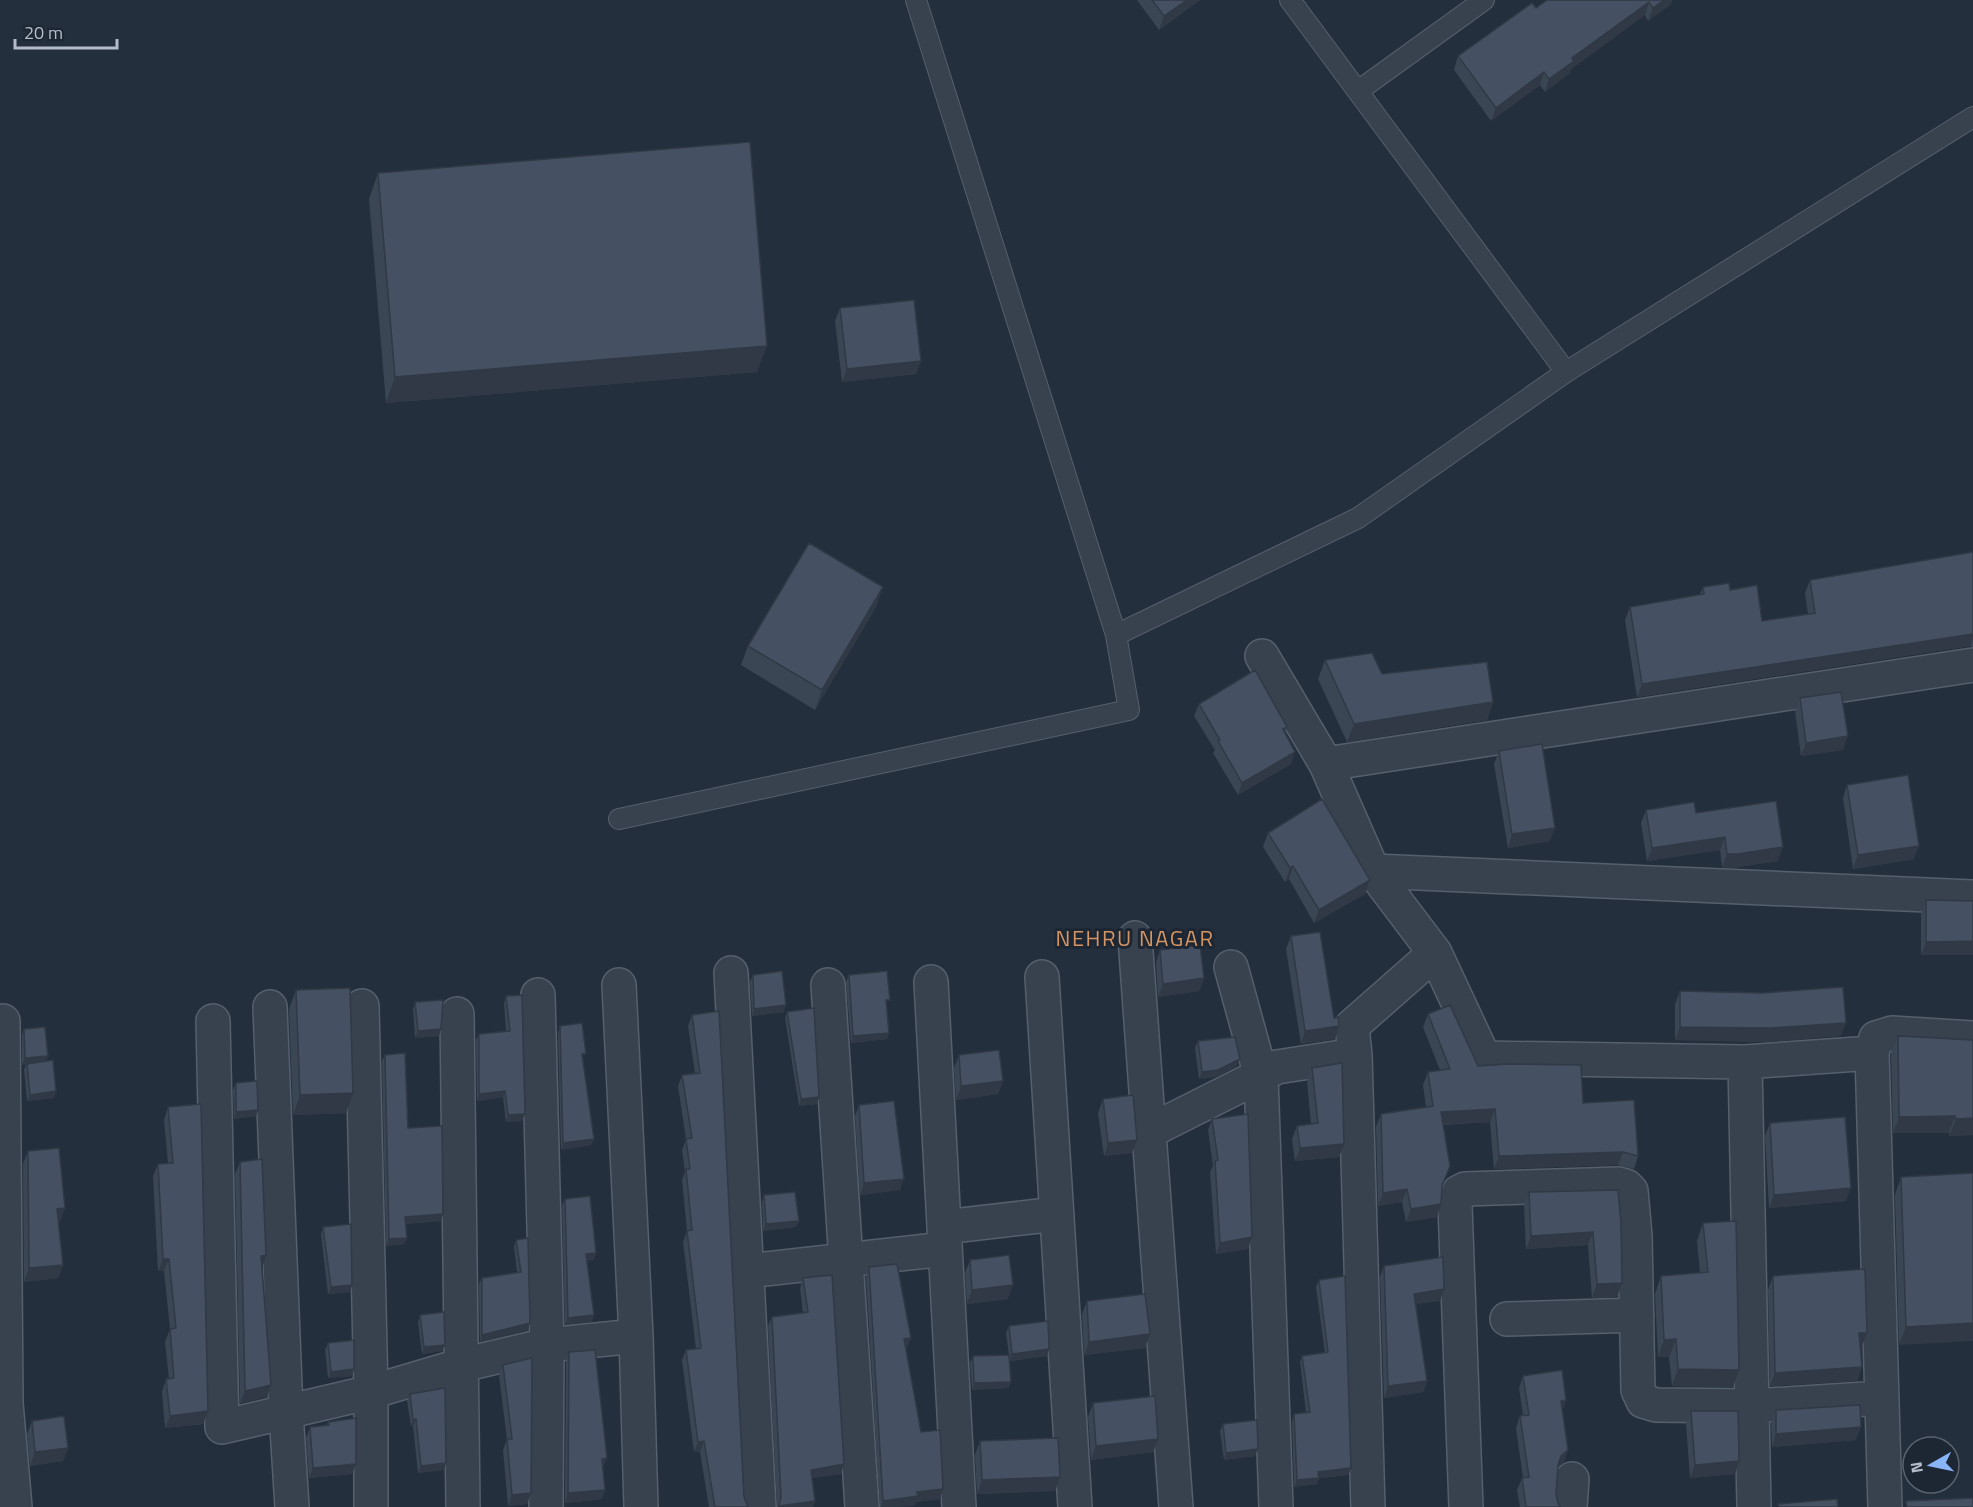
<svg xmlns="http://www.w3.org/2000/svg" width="1973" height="1507" viewBox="0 0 1973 1507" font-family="'Titillium Web',sans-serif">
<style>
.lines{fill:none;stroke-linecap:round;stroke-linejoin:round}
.lane-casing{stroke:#565f6c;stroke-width:22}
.street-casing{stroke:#565f6c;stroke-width:36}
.lane{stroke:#38414e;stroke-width:20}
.street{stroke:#38414e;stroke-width:33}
.wall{fill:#3b4654}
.shaded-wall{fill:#303945}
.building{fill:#455162;stroke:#303945;stroke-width:1.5}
.labels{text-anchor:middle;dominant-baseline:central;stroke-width:6;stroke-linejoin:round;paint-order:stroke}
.neighbourhood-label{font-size:22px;letter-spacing:1.5px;fill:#d59563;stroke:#1d2633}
</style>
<rect width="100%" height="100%" fill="#242f3e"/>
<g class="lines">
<g class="lane-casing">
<path id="lane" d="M 1290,0 L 1566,372
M 1358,91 L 1484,0
M 1116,635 L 1358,518 L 1566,372 L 1973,117
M 619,819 L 1129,710 L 1116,635 L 916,0"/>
</g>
<g class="street-casing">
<path id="street" d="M 1262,656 L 1326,764 L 1373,871 L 1435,953 L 1484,1058 L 1745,1062 L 1872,1053
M 1326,764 L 1973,665
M 1373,871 L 1973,897
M 1135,938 L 1176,1507
M 1231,967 L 1261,1076 L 1276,1507
M 731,973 L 759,1507
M 1042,977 L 1075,1507
M 931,982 L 959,1507
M 619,985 L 636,1336 L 641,1507
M 828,985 L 862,1507
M 538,995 L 547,1345 L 546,1507
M 362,1006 L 371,1392 L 371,1507
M 270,1007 L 286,1412 L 292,1507
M 457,1014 L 463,1507
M 3,1021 L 6,1403 L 15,1507
M 213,1021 L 222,1427 L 371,1392 L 462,1365 L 547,1345 L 636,1336
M 1745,1062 L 1754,1507
M 1150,1131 L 1277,1067 L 1355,1055
M 944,1227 L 1057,1214
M 747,1271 L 945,1249
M 1507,1319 L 1637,1315
M 1368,1507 L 1355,1055 L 1352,1026 L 1435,953
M 1466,1507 L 1455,1205 L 1459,1192 L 1465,1189 L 1619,1184 L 1626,1186 L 1631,1191 L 1635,1236 L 1638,1390 L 1643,1401 L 1656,1405 L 1753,1406 L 1881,1398
M 1570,1507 L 1572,1479
M 1885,1507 L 1872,1053 L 1876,1038 L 1892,1033 L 1973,1038"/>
</g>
<use href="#lane" class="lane"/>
<use href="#street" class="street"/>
</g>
<path class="wall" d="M 1137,0 L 1200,0 L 1159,30 Z
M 1547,0 L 1672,0 L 1671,4 L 1648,21 L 1645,15 L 1571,69 L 1569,74 L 1545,92 L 1540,85 L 1491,121 L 1454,70 L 1458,56 L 1536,8 Z
M 378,173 L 757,372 L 386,403 L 369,199 Z
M 840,308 L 921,361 L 916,374 L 842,382 L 835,321 Z
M 1973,552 L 1973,647 L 1970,646 L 1637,697 L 1625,620 L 1630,607 L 1700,594 L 1703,587 L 1730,590 L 1762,621 L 1808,614 L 1805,593 L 1810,580 Z
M 876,607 L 815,710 L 741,665 L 748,646 Z
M 1325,660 L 1382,674 L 1493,702 L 1487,720 L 1347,742 L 1318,679 Z
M 1800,698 L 1843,750 L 1801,756 L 1795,711 Z
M 1199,704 L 1287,727 L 1285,733 L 1291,764 L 1238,795 L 1213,753 L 1215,750 L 1194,716 Z
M 1499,751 L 1550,841 L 1508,848 L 1494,764 Z
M 1847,785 L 1914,859 L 1853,869 L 1843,798 Z
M 1646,810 L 1696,813 L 1778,861 L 1732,868 L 1722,867 L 1720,850 L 1647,861 L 1641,823 Z
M 1268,833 L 1370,880 L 1365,894 L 1314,923 L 1289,879 L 1285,882 L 1263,847 Z
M 1926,900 L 1973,901 L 1921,955 L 1921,914 Z
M 1291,936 L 1334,1018 L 1339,1026 L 1335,1039 L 1301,1044 L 1286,949 Z
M 1160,950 L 1204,978 L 1199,991 L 1158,997 L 1156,963 Z
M 753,975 L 784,1012 L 752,1016 L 750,982 Z
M 849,975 L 887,1007 L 889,1033 L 887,1039 L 851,1043 L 846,982 Z
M 296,990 L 346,1113 L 293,1115 L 289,1009 Z
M 1680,991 L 1841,1036 L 1765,1042 L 1675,1040 L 1675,1004 Z
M 506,996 L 522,1121 L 506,1122 L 503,1097 L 477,1101 L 476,1040 L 479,1034 L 506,1031 L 504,1003 Z
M 415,1002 L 439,1036 L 415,1038 L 413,1009 Z
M 719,1011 L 744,1497 L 748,1507 L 709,1507 L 700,1452 L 694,1452 L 682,1360 L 686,1350 L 696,1349 L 683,1242 L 687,1231 L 682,1180 L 685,1172 L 682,1150 L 686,1139 L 678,1086 L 682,1075 L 695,1073 L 688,1026 L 692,1015 Z
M 787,1012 L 819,1097 L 817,1104 L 799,1106 L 785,1018 Z
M 1428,1014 L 1478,1066 L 1583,1103 L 1638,1156 L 1634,1169 L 1618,1165 L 1494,1169 L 1490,1122 L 1443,1125 L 1442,1188 L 1437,1217 L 1406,1222 L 1402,1202 L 1378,1206 L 1376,1127 L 1381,1114 L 1426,1107 L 1423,1085 L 1428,1072 L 1440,1070 L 1423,1027 Z
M 560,1026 L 583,1061 L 594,1139 L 591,1145 L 561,1150 L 558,1033 Z
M 24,1029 L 46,1061 L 56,1091 L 54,1098 L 27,1101 L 24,1070 L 26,1064 L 22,1065 L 22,1035 Z
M 1898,1036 L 1973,1040 L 1973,1135 L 1949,1136 L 1949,1133 L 1893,1133 L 1891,1053 Z
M 1198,1041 L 1237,1066 L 1215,1077 L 1199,1079 L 1195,1048 Z
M 385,1055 L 408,1128 L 441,1221 L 405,1224 L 404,1244 L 386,1246 L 382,1061 Z
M 959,1055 L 1003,1081 L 998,1094 L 956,1100 L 954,1068 Z
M 1312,1068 L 1344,1144 L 1339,1157 L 1295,1161 L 1292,1139 L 1297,1126 L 1311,1124 L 1307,1081 Z
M 236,1083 L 256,1116 L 234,1119 L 233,1090 Z
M 1103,1099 L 1132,1153 L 1104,1156 L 1098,1113 Z
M 859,1105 L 900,1190 L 860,1195 L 855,1116 Z
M 168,1107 L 203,1424 L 165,1428 L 162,1392 L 166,1379 L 169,1379 L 165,1342 L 170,1329 L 164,1271 L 158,1271 L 153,1176 L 158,1164 L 168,1163 L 164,1120 Z
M 1212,1119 L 1248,1249 L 1216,1254 L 1210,1172 L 1213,1166 L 1208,1130 Z
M 1770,1123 L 1846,1201 L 1769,1208 L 1765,1136 Z
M 28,1151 L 60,1222 L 58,1222 L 63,1265 L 58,1278 L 24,1282 L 23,1164 Z
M 240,1162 L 266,1255 L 262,1266 L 271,1385 L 267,1397 L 240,1403 L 235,1174 Z
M 1973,1173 L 1899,1345 L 1895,1195 L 1901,1177 Z
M 1618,1190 L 1622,1283 L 1617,1297 L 1592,1298 L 1588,1245 L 1526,1249 L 1524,1206 L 1529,1192 Z
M 764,1195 L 796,1227 L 763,1231 L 762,1202 Z
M 565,1199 L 594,1260 L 587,1260 L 592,1322 L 565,1324 L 562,1206 Z
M 1703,1223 L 1733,1387 L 1672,1386 L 1669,1357 L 1658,1357 L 1655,1294 L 1661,1276 L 1700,1273 L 1697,1241 Z
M 323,1227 L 352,1285 L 350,1292 L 328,1294 L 321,1234 Z
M 516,1240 L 528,1330 L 480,1342 L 479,1284 L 482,1278 L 517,1272 L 514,1247 Z
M 970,1260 L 1008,1299 L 967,1304 L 965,1273 Z
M 1384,1266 L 1440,1301 L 1416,1304 L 1427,1381 L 1423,1392 L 1384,1398 L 1380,1277 Z
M 869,1267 L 907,1348 L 906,1348 L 921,1432 L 940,1499 L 916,1502 L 914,1506 L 880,1507 L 866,1277 Z
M 1773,1276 L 1862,1346 L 1861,1346 L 1862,1367 L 1857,1381 L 1770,1386 L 1768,1290 Z
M 803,1278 L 841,1474 L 812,1478 L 815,1501 L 813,1507 L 777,1507 L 768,1326 L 772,1317 L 803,1313 L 800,1288 Z
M 1319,1280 L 1351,1468 L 1348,1475 L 1319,1478 L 1317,1484 L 1294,1487 L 1292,1421 L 1294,1414 L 1306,1413 L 1300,1362 L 1302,1356 L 1325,1353 L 1316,1287 Z
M 1087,1301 L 1145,1348 L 1084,1355 L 1082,1314 Z
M 420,1315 L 445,1345 L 442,1351 L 422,1354 L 418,1322 Z
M 1009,1326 L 1047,1356 L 1010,1361 L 1009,1355 L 1011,1382 L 1008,1388 L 972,1390 L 970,1363 L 973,1356 L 1009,1355 L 1006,1333 Z
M 328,1343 L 354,1369 L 352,1376 L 328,1378 L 325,1350 Z
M 569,1352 L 603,1468 L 602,1499 L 565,1503 L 566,1362 Z
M 503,1365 L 531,1493 L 527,1504 L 508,1506 L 503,1450 L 507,1439 L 499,1376 Z
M 1523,1376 L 1566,1400 L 1562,1411 L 1564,1462 L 1558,1467 L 1556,1494 L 1558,1504 L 1561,1507 L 1520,1507 L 1517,1490 L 1522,1478 L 1523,1478 L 1516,1428 L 1520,1416 L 1523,1415 L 1519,1388 Z
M 410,1394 L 446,1463 L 444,1470 L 418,1473 L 413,1426 L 411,1426 L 407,1401 Z
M 1093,1403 L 1158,1439 L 1153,1452 L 1091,1460 L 1088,1417 Z
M 1776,1410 L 1856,1440 L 1772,1447 L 1771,1424 Z
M 1691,1411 L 1739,1461 L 1735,1474 L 1690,1478 L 1686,1424 Z
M 32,1421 L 68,1448 L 63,1461 L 30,1466 L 27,1434 Z
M 328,1422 L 352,1474 L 309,1478 L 306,1438 L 310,1427 L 327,1425 Z
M 1223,1424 L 1255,1456 L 1224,1460 L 1220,1431 Z
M 980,1441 L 1060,1477 L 1055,1491 L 977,1494 L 975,1455 Z"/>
<path class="shaded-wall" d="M 1187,0 L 1200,0 L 1159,30 L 1164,16 Z
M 1664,0 L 1672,0 L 1671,4 L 1648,21 L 1653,8 Z
M 1649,2 L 1645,15 L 1571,69 L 1569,74 L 1545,92 L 1549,79 L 1572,58 Z
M 1544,72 L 1540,85 L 1491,121 L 1496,108 Z
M 767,346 L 757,372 L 386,403 L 395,377 Z
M 921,361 L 916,374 L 842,382 L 847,369 Z
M 883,587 L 876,607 L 815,710 L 822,690 Z
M 1973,634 L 1973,639 L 1970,646 L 1637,697 L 1642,684 Z
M 1493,702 L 1487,720 L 1347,742 L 1354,724 Z
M 1848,736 L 1843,750 L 1801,756 L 1806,743 Z
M 1295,752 L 1291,764 L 1238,795 L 1242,783 Z
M 1555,828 L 1550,841 L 1508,848 L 1512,834 Z
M 1725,837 L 1720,850 L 1647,861 L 1652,848 Z
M 1919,846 L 1914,859 L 1853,869 L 1858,855 Z
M 1783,847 L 1778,861 L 1732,868 L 1722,867 L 1727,854 Z
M 1293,866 L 1289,879 L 1285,882 L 1290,868 Z
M 1370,880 L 1365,894 L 1314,923 L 1319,910 Z
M 1973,941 L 1973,955 L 1921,955 L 1926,942 Z
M 1204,978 L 1199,991 L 1158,997 L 1163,984 Z
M 786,1005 L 784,1012 L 752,1016 L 754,1009 Z
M 1846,1023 L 1841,1036 L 1765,1042 L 1675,1040 L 1680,1027 Z
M 1339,1026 L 1335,1039 L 1301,1044 L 1305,1031 Z
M 441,1029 L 439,1036 L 415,1038 L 418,1031 Z
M 889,1033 L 887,1039 L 851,1043 L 853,1036 Z
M 48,1056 L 46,1062 L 22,1065 L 25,1058 Z
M 1240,1059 L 1237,1066 L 1215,1077 L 1199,1079 L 1202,1072 Z
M 1003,1081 L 998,1094 L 956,1100 L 961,1086 Z
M 56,1091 L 54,1098 L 27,1101 L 30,1095 Z
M 505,1091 L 503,1097 L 477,1101 L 479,1094 Z
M 353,1093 L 346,1113 L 293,1115 L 300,1095 Z
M 819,1097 L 817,1104 L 799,1106 L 801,1099 Z
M 1495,1109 L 1490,1122 L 1436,1125 L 1441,1112 Z
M 258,1110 L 256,1116 L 234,1119 L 236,1112 Z
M 525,1114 L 522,1121 L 506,1122 L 508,1115 Z
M 1955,1116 L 1949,1133 L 1893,1133 L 1899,1117 Z
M 1973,1118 L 1973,1135 L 1949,1136 L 1956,1119 Z
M 594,1139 L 591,1145 L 561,1150 L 563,1143 Z
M 1137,1140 L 1132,1153 L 1104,1156 L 1108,1143 Z
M 1344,1144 L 1339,1157 L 1295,1161 L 1300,1148 Z
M 1623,1152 L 1618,1165 L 1494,1169 L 1499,1156 Z
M 904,1179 L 900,1190 L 860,1195 L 864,1183 Z
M 1851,1188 L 1846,1201 L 1769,1208 L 1774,1195 Z
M 1407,1189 L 1402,1202 L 1378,1206 L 1383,1193 Z
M 1441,1204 L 1437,1217 L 1406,1222 L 1411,1209 Z
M 65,1208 L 60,1222 L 52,1222 L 57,1209 Z
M 443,1214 L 441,1221 L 402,1224 L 405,1217 Z
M 799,1221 L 796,1227 L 763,1231 L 766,1224 Z
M 1593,1232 L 1588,1245 L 1526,1249 L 1531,1236 Z
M 1252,1237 L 1248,1249 L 1216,1254 L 1220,1243 Z
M 407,1238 L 404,1244 L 386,1246 L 389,1239 Z
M 596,1253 L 594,1260 L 583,1261 L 586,1254 Z
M 266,1255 L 262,1268 L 261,1256 Z
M 163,1259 L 169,1259 L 164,1271 L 158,1271 Z
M 63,1265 L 58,1278 L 24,1282 L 29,1268 Z
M 1622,1283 L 1617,1297 L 1592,1298 L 1597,1284 Z
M 352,1285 L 350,1292 L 328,1294 L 331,1287 Z
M 1013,1285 L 1008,1299 L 967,1304 L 972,1290 Z
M 1444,1289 L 1440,1301 L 1410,1305 L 1414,1294 Z
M 594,1315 L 592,1322 L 565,1324 L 568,1318 Z
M 530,1323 L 528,1330 L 480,1342 L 482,1335 Z
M 1973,1323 L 1973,1341 L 1899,1345 L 1906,1327 Z
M 1859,1333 L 1867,1333 L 1862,1346 L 1855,1347 Z
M 1150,1334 L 1145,1348 L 1084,1355 L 1089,1342 Z
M 911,1338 L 907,1348 L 901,1349 L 904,1339 Z
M 1676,1339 L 1669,1357 L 1658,1357 L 1664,1340 Z
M 445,1345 L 442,1351 L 422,1354 L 424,1347 Z
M 1049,1349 L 1047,1356 L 1010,1361 L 1012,1354 Z
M 1862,1367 L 1857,1381 L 1770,1386 L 1775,1373 Z
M 354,1369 L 352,1376 L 328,1378 L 331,1372 Z
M 1678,1369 L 1739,1370 L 1733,1387 L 1672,1386 Z
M 1427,1381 L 1423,1392 L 1384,1398 L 1388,1386 Z
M 1011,1382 L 1008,1388 L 972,1390 L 974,1383 Z
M 271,1385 L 267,1397 L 240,1403 L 245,1391 Z
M 1566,1400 L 1562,1412 L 1561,1401 Z
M 208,1411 L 203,1424 L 165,1428 L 170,1416 Z
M 416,1419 L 413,1426 L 411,1426 L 413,1420 Z
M 1861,1427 L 1856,1440 L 1772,1447 L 1776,1434 Z
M 1158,1439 L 1153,1452 L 1091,1460 L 1096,1446 Z
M 704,1441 L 700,1452 L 694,1452 L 698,1442 Z
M 68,1448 L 63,1461 L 30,1466 L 35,1452 Z
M 1258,1449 L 1255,1456 L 1224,1460 L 1226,1453 Z
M 1568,1450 L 1564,1462 L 1557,1468 L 1561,1456 Z
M 607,1458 L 603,1468 L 602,1459 Z
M 1739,1461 L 1735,1474 L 1690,1478 L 1695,1465 Z
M 446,1463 L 444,1470 L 418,1473 L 421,1466 Z
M 356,1464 L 352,1474 L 309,1478 L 313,1468 Z
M 844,1464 L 841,1474 L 807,1479 L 811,1470 Z
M 1351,1468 L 1348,1475 L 1319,1478 L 1317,1484 L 1294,1487 L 1297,1480 L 1318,1472 Z
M 1060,1477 L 1055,1491 L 977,1494 L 982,1480 Z
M 943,1489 L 940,1499 L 916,1502 L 914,1506 L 881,1507 L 883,1501 L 917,1492 Z
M 605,1490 L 602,1499 L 565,1503 L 568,1493 Z
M 531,1493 L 527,1504 L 508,1506 L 512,1495 Z
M 815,1501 L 813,1507 L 779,1507 L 779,1506 Z"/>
<path class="building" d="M 1152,0 L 1187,0 L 1164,16 Z
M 1547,0 L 1664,0 L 1653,8 L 1649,2 L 1572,58 L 1574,61 L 1549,79 L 1544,72 L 1496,108 L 1458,56 L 1532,3 L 1536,8 Z
M 750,142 L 767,346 L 395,377 L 378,173 Z
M 914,300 L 921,361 L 847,369 L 840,308 Z
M 809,543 L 883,587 L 822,690 L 748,646 Z
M 1973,552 L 1973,634 L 1642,684 L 1630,607 L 1704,594 L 1703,587 L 1729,583 L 1730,590 L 1757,585 L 1762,621 L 1815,613 L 1810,580 Z
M 1372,653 L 1382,674 L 1487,662 L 1493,702 L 1354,724 L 1325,660 Z
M 1255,670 L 1287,727 L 1283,729 L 1295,752 L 1242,783 L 1218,741 L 1220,740 L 1199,704 Z
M 1841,692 L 1848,736 L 1806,743 L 1800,698 Z
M 1542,744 L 1555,828 L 1512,834 L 1499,751 Z
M 1908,775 L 1919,846 L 1858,855 L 1847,785 Z
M 1322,799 L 1370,880 L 1319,910 L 1293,866 L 1290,868 L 1268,833 Z
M 1776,801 L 1783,847 L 1737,854 L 1727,854 L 1725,837 L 1652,848 L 1646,810 L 1694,802 L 1696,813 Z
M 1926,900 L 1973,901 L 1973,941 L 1926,942 Z
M 1320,932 L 1334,1018 L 1338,1017 L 1339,1026 L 1305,1031 L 1291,936 Z
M 1200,945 L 1204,978 L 1163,984 L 1160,950 Z
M 782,971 L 786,1005 L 754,1009 L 753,975 Z
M 887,971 L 890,1000 L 886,1000 L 889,1033 L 853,1036 L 849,975 Z
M 1843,987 L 1846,1023 L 1770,1028 L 1680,1027 L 1680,991 L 1762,993 Z
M 350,988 L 353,1093 L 300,1095 L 296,990 Z
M 522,995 L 525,1114 L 508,1115 L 505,1091 L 479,1094 L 479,1034 L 510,1031 L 506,996 Z
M 443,1000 L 441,1029 L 418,1031 L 415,1002 Z
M 1450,1005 L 1478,1066 L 1508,1064 L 1581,1065 L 1583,1103 L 1634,1100 L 1638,1156 L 1623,1152 L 1499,1156 L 1495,1109 L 1441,1112 L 1450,1166 L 1442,1186 L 1441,1204 L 1411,1209 L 1407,1189 L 1383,1193 L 1381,1114 L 1433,1106 L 1428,1072 L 1450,1069 L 1428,1014 Z
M 814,1008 L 819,1097 L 801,1099 L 787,1012 Z
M 719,1011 L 744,1497 L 748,1507 L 715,1507 L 704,1441 L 698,1442 L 686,1350 L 701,1348 L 687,1231 L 692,1230 L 686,1169 L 690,1169 L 686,1139 L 692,1138 L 682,1075 L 700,1073 L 692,1015 Z
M 582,1023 L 586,1054 L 582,1054 L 594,1139 L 563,1143 L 560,1026 Z
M 45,1027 L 48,1056 L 25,1058 L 24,1029 Z
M 1898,1036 L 1973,1040 L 1973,1118 L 1956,1119 L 1955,1116 L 1899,1117 Z
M 1235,1037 L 1240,1059 L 1218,1070 L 1202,1072 L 1198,1041 Z
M 999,1050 L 1003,1081 L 961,1086 L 959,1055 Z
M 405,1053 L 408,1128 L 442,1126 L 443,1214 L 405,1217 L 407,1238 L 389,1239 L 385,1055 Z
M 53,1060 L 56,1091 L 30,1095 L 27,1064 Z
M 1342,1063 L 1344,1144 L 1300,1148 L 1297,1126 L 1318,1123 L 1312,1068 Z
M 257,1081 L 258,1110 L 236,1112 L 236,1083 Z
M 1133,1095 L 1137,1140 L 1108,1143 L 1103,1099 Z
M 894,1101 L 904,1179 L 864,1183 L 859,1105 Z
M 201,1104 L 208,1411 L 170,1416 L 166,1379 L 174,1378 L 170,1329 L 176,1328 L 169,1259 L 163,1259 L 158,1164 L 173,1163 L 168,1107 Z
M 1248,1114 L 1252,1237 L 1220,1243 L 1215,1161 L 1218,1160 L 1212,1119 Z
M 1845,1117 L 1851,1188 L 1774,1195 L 1770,1123 Z
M 59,1148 L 65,1208 L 57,1209 L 63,1265 L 29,1268 L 28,1151 Z
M 262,1159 L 266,1255 L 261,1256 L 271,1385 L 245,1391 L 240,1162 Z
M 1973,1173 L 1973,1323 L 1906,1327 L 1901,1177 Z
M 1618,1190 L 1621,1224 L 1622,1283 L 1597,1284 L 1593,1232 L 1531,1236 L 1529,1192 Z
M 795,1192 L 799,1221 L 766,1224 L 764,1195 Z
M 590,1196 L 596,1253 L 586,1254 L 594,1315 L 568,1318 L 565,1199 Z
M 1736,1221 L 1739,1370 L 1678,1369 L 1676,1339 L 1664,1340 L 1661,1276 L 1708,1272 L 1703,1223 Z
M 351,1224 L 352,1285 L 331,1287 L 323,1227 Z
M 528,1238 L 530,1323 L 482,1335 L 482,1278 L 521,1272 L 516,1240 Z
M 1009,1255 L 1013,1285 L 972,1290 L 970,1260 Z
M 1443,1257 L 1444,1289 L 1414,1294 L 1427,1381 L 1388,1386 L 1384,1266 Z
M 897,1264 L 911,1338 L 904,1339 L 921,1432 L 940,1430 L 943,1489 L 917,1492 L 918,1496 L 883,1501 L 869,1267 Z
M 1865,1269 L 1867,1333 L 1859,1333 L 1862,1367 L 1775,1373 L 1773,1276 Z
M 832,1275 L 844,1464 L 811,1470 L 815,1501 L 779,1506 L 781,1497 L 772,1317 L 808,1312 L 803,1278 Z
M 1345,1276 L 1351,1468 L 1318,1472 L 1319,1478 L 1297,1480 L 1294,1414 L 1310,1412 L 1302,1356 L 1328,1352 L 1319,1280 Z
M 1145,1294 L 1150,1334 L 1089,1342 L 1087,1301 Z
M 444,1312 L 445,1345 L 424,1347 L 420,1315 Z
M 1048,1321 L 1049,1349 L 1012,1354 L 1009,1326 Z
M 354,1340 L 354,1369 L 331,1372 L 328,1343 Z
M 595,1350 L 607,1458 L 602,1459 L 605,1490 L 568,1493 L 569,1352 Z
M 1009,1355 L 1011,1382 L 974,1383 L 973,1356 Z
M 532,1358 L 531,1493 L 512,1495 L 507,1439 L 512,1439 L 503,1365 Z
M 1562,1370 L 1566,1400 L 1561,1401 L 1568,1450 L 1561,1456 L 1558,1465 L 1556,1494 L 1558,1504 L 1561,1507 L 1526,1507 L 1522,1478 L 1529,1477 L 1520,1416 L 1529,1415 L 1523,1376 Z
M 445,1388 L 446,1463 L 421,1466 L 416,1419 L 413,1420 L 410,1394 Z
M 1155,1396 L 1158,1439 L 1096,1446 L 1093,1403 Z
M 1860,1405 L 1861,1427 L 1776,1434 L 1776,1410 Z
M 1691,1411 L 1738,1411 L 1739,1461 L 1695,1465 Z
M 64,1416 L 68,1448 L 35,1452 L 32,1421 Z
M 356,1418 L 356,1464 L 313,1468 L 310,1427 L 329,1425 L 328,1422 Z
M 1257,1420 L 1258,1449 L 1226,1453 L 1223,1424 Z
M 1058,1438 L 1060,1477 L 982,1480 L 980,1441 Z
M 1973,1498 L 1973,1507 L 1907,1507 L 1906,1501 Z
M 1837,1499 L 1838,1507 L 1779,1507 L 1778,1504 Z"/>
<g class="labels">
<g class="neighbourhood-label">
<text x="1135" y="938">NEHRU NAGAR</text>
</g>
</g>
<g transform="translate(1931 1465) rotate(261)"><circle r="28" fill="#1d2633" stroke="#59626f" stroke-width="1.5"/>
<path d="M0-4.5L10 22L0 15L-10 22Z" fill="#8ab4f8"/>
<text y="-9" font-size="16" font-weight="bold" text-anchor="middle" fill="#b4bcc9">N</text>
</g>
<path d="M15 39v9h102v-9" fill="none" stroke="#b4bcc9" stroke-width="3"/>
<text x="24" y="39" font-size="18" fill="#b4bcc9" stroke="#1d2633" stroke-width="4.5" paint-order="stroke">20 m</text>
</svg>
